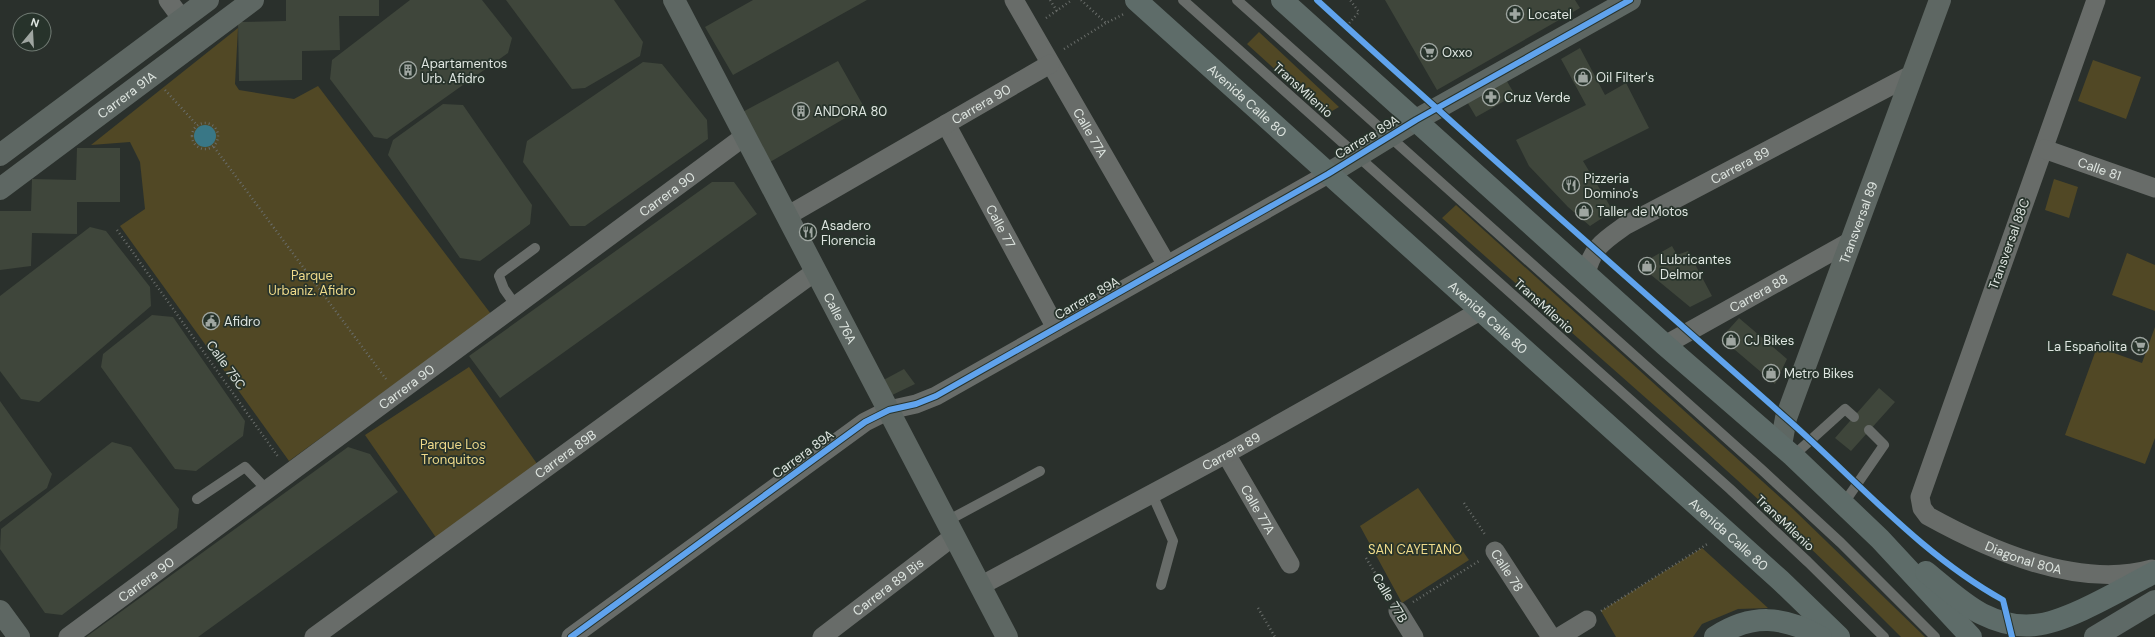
<svg xmlns="http://www.w3.org/2000/svg" width="2155" height="637" viewBox="0 0 2155 637" font-family="'DM Sans',sans-serif">
<style>
.green{fill:#514825}
.water{fill:#397786}
.building{fill:#3f463b}
.lines{fill:none;stroke-linecap:round;stroke-linejoin:round}
.path{stroke:#696d6a;stroke-width:2.5;stroke-dasharray:1 3;stroke-linecap:butt}
.lane{stroke:#686c69;stroke-width:10}
.street{stroke:#686c69;stroke-width:19}
.secondary{stroke:#5e6763;stroke-width:22}
.primary{stroke:#5e6966;stroke-width:22}
.highway{stroke:#5e6c69;stroke-width:22}
.cycleway-casing{stroke:#27332b;stroke-width:8}
.cycleway{stroke:#60a3ed;stroke-width:6}
.labels{text-anchor:middle;dominant-baseline:central;stroke-width:3.5;stroke-linejoin:round;paint-order:stroke}
.poi-label{font-size:13px;fill:#dee5e0;stroke:#27332b;text-anchor:start}
.street-label{font-size:13px;fill:#dee5e0;stroke:#27332b}
.park-label{font-size:13px;fill:#efda8a;stroke:#27332b}
</style>
<rect width="100%" height="100%" fill="#2a302c"/>
<path class="green" d="M 238,28 L 235,84 L 239,90 L 294,99 L 318,86 L 491,314 L 289,461 L 120,226 L 145,209 L 140,162 L 130,142 L 91,145 Z
M 1259,32 L 1339,107 L 1325,115 L 1247,44 Z
M 2093,60 L 2141,77 L 2126,119 L 2078,101 Z
M 2054,179 L 2078,187 L 2069,218 L 2045,210 Z
M 1456,205 L 1793,509 L 1925,637 L 1901,637 C 1755,489 1597,356 1442,218 Z
M 2127,253 L 2155,265 L 2155,311 L 2112,295 Z
M 2155,327 L 2155,438 L 2145,464 L 2065,435 L 2097,347 L 2142,363 Z
M 469,367 L 540,468 L 437,539 L 365,435 Z
M 1418,488 L 1469,560 L 1402,603 L 1360,526 Z
M 1702,548 L 1768,608 L 1738,609 L 1702,624 L 1693,637 L 1616,637 L 1601,611 Z"/>
<path class="water" d="M194 136a11 11 0 1 1 22 0a11 11 0 1 1-22 0Z"/>
<path class="building" d="M 286,0 L 379,0 L 379,16 L 339,16 L 340,50 L 302,51 L 302,80 L 239,81 L 238,22 L 286,21 Z
M 410,0 L 482,0 L 512,38 L 508,53 L 387,139 L 374,137 L 330,79 L 332,60 Z
M 506,0 L 614,0 L 643,42 L 640,56 L 585,88 L 572,89 Z
M 753,0 L 867,0 L 733,75 L 705,27 Z
M 1385,0 L 1575,0 L 1580,8 L 1437,90 Z
M 1580,48 L 1605,95 L 1626,83 L 1649,128 L 1583,161 L 1613,211 L 1590,226 L 1568,207 L 1529,166 L 1516,140 L 1586,105 L 1561,59 Z
M 838,61 L 864,107 L 765,165 L 737,115 Z
M 643,62 L 662,64 L 707,120 L 708,139 L 585,226 L 570,226 L 523,162 L 527,141 Z
M 1505,78 L 1515,95 L 1476,117 L 1466,100 Z
M 443,104 L 463,105 L 532,205 L 530,224 L 480,261 L 460,258 L 388,155 L 393,140 Z
M 77,148 L 120,148 L 120,202 L 77,202 L 77,234 L 32,233 L 31,266 L 0,270 L 0,211 L 31,211 L 32,179 L 76,180 Z
M 712,182 L 734,182 L 757,214 L 500,398 L 469,356 Z
M 90,227 L 106,231 L 150,287 L 151,306 L 39,402 L 21,399 L 0,371 L 0,296 Z
M 1672,246 L 1677,255 L 1688,251 L 1712,296 L 1690,307 L 1639,265 Z
M 152,315 L 173,317 L 245,421 L 243,436 L 196,471 L 175,469 L 101,367 L 103,354 Z
M 1739,318 L 1787,359 L 1775,384 L 1721,338 Z
M 904,369 L 915,384 L 886,398 L 878,383 Z
M 1879,388 L 1895,402 L 1851,451 L 1835,438 Z
M 0,401 L 52,474 L 47,488 L 0,522 Z
M 112,442 L 131,447 L 179,509 L 177,528 L 62,615 L 45,613 L 0,549 L 1,529 Z
M 348,447 L 370,454 L 398,492 L 198,637 L 86,637 Z"/>
<g class="lines">
<path class="path" d="M 1050,0 L 1057,11
M 1081,0 L 1106,23 L 1124,14
M 1046,18 L 1072,0
M 1344,29 L 1359,12 L 1350,0
M 1064,49 L 1106,23
M 165,90 L 197,125
M192 136a13 13 0 1 1 26 0a13 13 0 1 1-26 0Z
M 214,147 L 386,379
M 117,230 L 279,458
M 1464,503 L 1486,536
M 1366,558 L 1389,596
M 1413,602 L 1479,561
M 1258,608 L 1275,637
M 1601,611 L 1709,543"/>
<path class="lane" d="M 1183,0 L 1730,489 L 1808,562 L 1884,637
M 1237,0 L 1761,469 L 1841,543 L 1935,637
M 516,306 L 504,289 L 499,276 L 501,273 L 535,248
M 1793,456 L 1845,409 L 1854,417
M 1152,494 L 1173,541 L 1161,585
M 197,499 L 245,467 L 267,490
M 1844,503 L 1884,445 L 1869,430
M 947,521 L 1040,471"/>
<g class="street">
<path d="M 168,0 L 182,19"/>
<path id="s1" d="M 1014,0 L 1167,265"/>
<path id="s2" d="M 2096,0 L 1920,497 L 1922,508 L 1928,516 C 1991,551 2080,589 2152,569"/>
<path id="s3" d="M 946,124 L 1056,328"/>
<path id="s4" d="M 2044,149 L 2155,188"/>
<path id="s5" d="M 787,216 L 1050,64"/>
<path id="s6" d="M 1586,274 C 1592,247 1605,240 1626,225 L 1913,74"/>
<path id="s7" d="M 1665,345 L 1851,241"/>
<path id="s8" d="M 1226,454 L 1290,564"/>
<path id="s9" d="M 1495,551 L 1551,637"/>
<path id="s10" d="M 980,586 L 1226,454 L 1480,311"/>
<path d="M 1398,611 L 1414,637"/>
<path id="s11" d="M 68,637 L 745,136"/>
<path id="s12" d="M 314,637 L 816,271"/>
<path d="M 571,637 L 865,422 L 889,410 L 916,404 L 936,396 L 1328,174"/>
<path id="s13" d="M 822,637 L 954,536"/>
<path d="M 1559,637 L 1587,620"/>
</g>
<g class="secondary">
<path id="s14" d="M 674,0 L 1007,637"/>
<path d="M 0,155 L 208,0"/>
<path d="M 1328,174 L 1416,120 L 1630,0"/>
<path id="s15" d="M 0,189 L 253,0"/>
<path id="s16" d="M 1781,445 L 1786,418 L 1940,0"/>
<path d="M 0,611 L 19,637"/>
</g>
<path class="primary" d="M 2095,637 L 2155,601"/>
<g class="highway">
<path id="s17" d="M 1136,0 L 1780,580 L 1839,637"/>
<path d="M 1282,0 L 1665,345 L 1793,456 L 1880,539 L 1971,637"/>
<path d="M 1926,572 C 1942,585 1964,605 1982,614 C 1998,622 2017,627 2035,625 C 2068,622 2124,588 2155,572"/>
<path d="M 1715,637 C 1752,613 1784,616 1821,637"/>
</g>
<g class="cycleway-casing">
<path id="cycleway" d="M 1317,0 C 1472,142 1629,279 1786,418 C 1857,480 1920,554 2003,600 L 2012,637
M 571,637 L 865,422 L 889,410 L 916,404 L 936,396 L 1328,174 L 1416,120 L 1630,0"/>
</g>
<use href="#cycleway" class="cycleway"/>
</g>
<defs>
<g id="pharmacy-ring" transform="scale(0.9)"><circle r="9.5" fill="#27332b" stroke="#9fa6a1" stroke-width="1.5"/><path d="M-2-6h4v4h4v4h-4v4h-4v-4h-4v-4h4Z" fill="#9fa6a1"/></g>
<g id="supermarket-ring" transform="scale(0.9)"><circle r="9.5" fill="#27332b" stroke="#9fa6a1" stroke-width="1.5"/><path d="M-6-5.5h2.5l.6 2H6L4.5 2H-2.5L-4.4-4H-6ZM-1.5 3.2a1.3 1.3 0 1 0 .1 0ZM3 3.2a1.3 1.3 0 1 0 .1 0Z" fill="#9fa6a1"/></g>
<g id="building-ring" transform="scale(0.9)"><circle r="9.5" fill="#27332b" stroke="#9fa6a1" stroke-width="1.5"/><path d="M-4-6H4V6H1V3H-1V6H-4ZM-2.5-4.3h1.7v1.8h-1.7ZM.8-4.3h1.7v1.8H.8ZM-2.5-1h1.7V.8h-1.7ZM.8-1h1.7V.8H.8Z" fill="#9fa6a1"/></g>
<g id="shop-ring" transform="scale(0.9)"><circle r="9.5" fill="#27332b" stroke="#9fa6a1" stroke-width="1.5"/><path d="M-5-2.5h2.3a2.7 3.5 0 0 1 5.4 0H5L5.5 6h-11ZM-1.5-2.5h3a1.5 2.3 0 0 0-3 0Z" fill="#9fa6a1"/></g>
<g id="restaurant-ring" transform="scale(0.9)"><circle r="9.5" fill="#27332b" stroke="#9fa6a1" stroke-width="1.5"/><path d="M-5-6h1v4h1v-4h1v4h1v-4h1v5L-1.5 .5V6h-2V.5L-5-1ZM5-6V6H3V1.5H1.5Q1.5-4 5-6Z" fill="#9fa6a1"/></g>
<g id="civic-ring" transform="scale(0.9)"><circle r="9.5" fill="#27332b" stroke="#9fa6a1" stroke-width="1.5"/><path d="M-.6-6.5H3V-4.5H.6V-3L4-1V1h2V6H-6V1h2V-1L-.6-3ZM-1.2 2.5V6h2.4V2.5Z" fill="#9fa6a1"/></g>
</defs>
<g fill-rule="evenodd">
<use href="#pharmacy-ring" x="1515" y="14"/>
<use href="#supermarket-ring" x="1429" y="52"/>
<use href="#building-ring" x="408" y="70"/>
<use href="#shop-ring" x="1583" y="77"/>
<use href="#pharmacy-ring" x="1491" y="97"/>
<use href="#building-ring" x="801" y="111"/>
<use href="#restaurant-ring" x="1571" y="185"/>
<use href="#shop-ring" x="1584" y="211"/>
<use href="#restaurant-ring" x="808" y="232"/>
<use href="#shop-ring" x="1647" y="266"/>
<use href="#civic-ring" x="211" y="321"/>
<use href="#shop-ring" x="1731" y="340"/>
<use href="#supermarket-ring" x="2140" y="346"/>
<use href="#shop-ring" x="1771" y="373"/>
</g>
<g class="labels">
<g class="poi-label">
<text x="1528" y="14">Locatel</text>
<text x="1442" y="52">Oxxo</text>
<text x="421" y="63">Apartamentos<tspan x="421" dy="15">Urb. Afidro</tspan></text>
<text x="1596" y="77">Oil Filter's</text>
<text x="1504" y="97">Cruz Verde</text>
<text x="814" y="111">ANDORA 80</text>
<text x="1584" y="178">Pizzeria<tspan x="1584" dy="15">Domino's</tspan></text>
<text x="1597" y="211">Taller de Motos</text>
<text x="821" y="225">Asadero<tspan x="821" dy="15">Florencia</tspan></text>
<text x="1660" y="259">Lubricantes<tspan x="1660" dy="15">Delmor</tspan></text>
<text x="224" y="321">Afidro</text>
<text x="1744" y="340">CJ Bikes</text>
<text x="2127" y="346" text-anchor="end">La Españolita</text>
<text x="1784" y="373">Metro Bikes</text>
</g>
<g class="street-label">
<text transform="translate(1303 90) rotate(42)">TransMilenio</text>
<text stroke="none"><textPath href="#s15" startOffset="158">Carrera 91A</textPath></text>
<text stroke="none"><textPath href="#s17" startOffset="150">Avenida Calle 80</textPath></text>
<text stroke="none"><textPath href="#s5" startOffset="224">Carrera 90</textPath></text>
<text stroke="none"><textPath href="#s1" startOffset="153">Calle 77A</textPath></text>
<text transform="translate(1367 137) rotate(-31)">Carrera 89A</text>
<text stroke="none"><textPath href="#s6" startOffset="194">Carrera 89</textPath></text>
<text stroke="none"><textPath href="#s4" startOffset="59">Calle 81</textPath></text>
<text stroke="none"><textPath href="#s11" startOffset="745">Carrera 90</textPath></text>
<text stroke="none"><textPath href="#s16" startOffset="236">Transversal 89</textPath></text>
<text stroke="none"><textPath href="#s3" startOffset="116">Calle 77</textPath></text>
<text transform="translate(2009 244) rotate(-70)">Transversal 88C</text>
<text stroke="none"><textPath href="#s7" startOffset="107">Carrera 88</textPath></text>
<text transform="translate(1087 298) rotate(-30)">Carrera 89A</text>
<text transform="translate(1544 306) rotate(42)">TransMilenio</text>
<text stroke="none"><textPath href="#s14" startOffset="359">Calle 76A</textPath></text>
<text stroke="none"><textPath href="#s17" startOffset="474">Avenida Calle 80</textPath></text>
<text transform="translate(226 365) rotate(54)">Calle 75C</text>
<text stroke="none"><textPath href="#s11" startOffset="421">Carrera 90</textPath></text>
<text stroke="none"><textPath href="#s10" startOffset="285">Carrera 89</textPath></text>
<text stroke="none"><textPath href="#s12" startOffset="311">Carrera 89B</textPath></text>
<text transform="translate(803 454) rotate(-36)">Carrera 89A</text>
<text stroke="none"><textPath href="#s8" startOffset="64">Calle 77A</textPath></text>
<text transform="translate(1785 523) rotate(43)">TransMilenio</text>
<text stroke="none"><textPath href="#s17" startOffset="798">Avenida Calle 80</textPath></text>
<text stroke="none"><textPath href="#s2" startOffset="653">Diagonal 80A</textPath></text>
<text stroke="none"><textPath href="#s9" startOffset="23">Calle 78</textPath></text>
<text stroke="none"><textPath href="#s11" startOffset="97">Carrera 90</textPath></text>
<text stroke="none"><textPath href="#s13" startOffset="83">Carrera 89 Bis</textPath></text>
<text transform="translate(1390 598) rotate(59)">Calle 77B</text>
</g>
<g class="park-label">
<text x="312" y="275">Parque<tspan x="312" dy="15">Urbaniz. Afidro</tspan></text>
<text x="453" y="444">Parque Los<tspan x="453" dy="15">Tronquitos</tspan></text>
<text x="1415" y="549">SAN CAYETANO</text>
</g>
</g>
<g transform="translate(32 32) rotate(18)"><circle r="19" fill="#27332b" stroke="#707a73"/>
<path d="M0-3L7 15L0 10L-7 15Z" fill="#9fa6a1"/>
<text y="-6" font-size="11" font-weight="bold" text-anchor="middle" fill="#dee5e0">N</text>
</g>
</svg>
